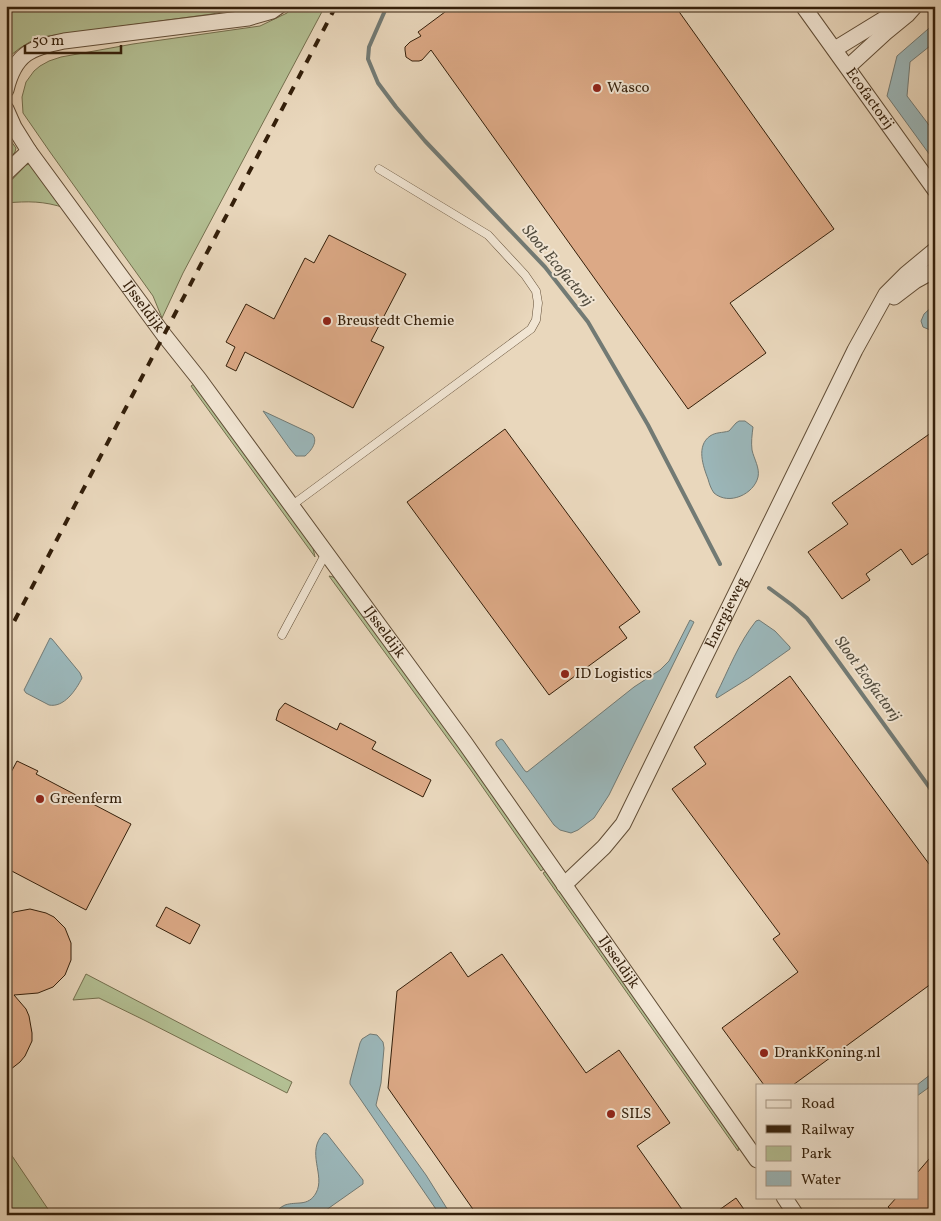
<svg xmlns="http://www.w3.org/2000/svg" width="941" height="1221" viewBox="0 0 941 1221" font-family="Vollkorn,serif">
<style>
.green{fill:#b3bf93;stroke:#746f4e}
.water{fill:#9bb7ba;stroke:#727a74}
.lines{fill:none;stroke-linecap:round;stroke-linejoin:round}
.stream{stroke:#727a74;stroke-width:4}
.building{fill:#dca986;stroke:#341f0a}
.lane-casing{stroke:#614d36;stroke-width:9}
.street-casing{stroke:#614d36;stroke-width:17}
.lane{stroke:#f1e5d3;stroke-width:8}
.street{stroke:#f1e5d3;stroke-width:15}
.rail{stroke:#341f0a;stroke-width:4;stroke-dasharray:9 9;stroke-linecap:butt}
.poi-dot{fill:#8f2418;stroke:#f1e5d3;stroke-width:2}
.labels{text-anchor:middle;dominant-baseline:central;stroke-width:4;stroke-linejoin:round;paint-order:stroke}
.poi-label{font-size:15px;fill:#341f0a;stroke:#f1e5d3;text-anchor:start}
.street-label{font-size:15px;fill:#341f0a;stroke:#f1e5d3}
.water-label{font-size:16px;font-style:italic;fill:#534d3f;stroke:#f1e5d3}
</style>
<rect width="100%" height="100%" fill="#e9d7bc"/>
<filter id="stains"><feTurbulence type="fractalNoise" baseFrequency=".004" numOctaves="4"/><feColorMatrix values="0 0 0 0 .2 0 0 0 0 .09 0 0 0 0 .02 0 0 0 .5 -.17"/></filter>
<radialGradient id="worn" r=".72"><stop offset=".6" stop-color="#630" stop-opacity="0"/><stop offset="1" stop-color="#630" stop-opacity=".3"/></radialGradient>
<path class="green" d="M 6,6 L 252,6 L 212,14 L 48,36 L 33,40 L 20,48 L 6,59 Z
M 295,6 L 325,6 L 183,273 L 162,318 L 153,296 L 50,152 L 23,113 L 22,97 L 26,82 L 34,71 L 40,66 L 49,61 L 61,57 L 133,44 L 260,26 L 287,13 Z
M 6,134 L 16,148 L 15,152 L 6,163 Z
M 33,163 L 65,208 C 44,201 28,201 6,203 L 6,186 L 26,165 Z
M 194,384 L 313,548 L 315,557 L 191,386 Z
M 329,576 L 333,577 L 337,579 L 484,781 L 545,868 L 541,871 L 470,769 Z
M 546,871 L 739,1145 L 738,1151 L 543,873 Z
M 86,974 L 292,1082 L 287,1093 L 144,1020 L 99,998 L 73,1000 Z
M 6,1147 L 52,1215 L 6,1215 Z"/>
<path class="water" d="M 935,23 L 935,42 L 910,62 L 907,96 L 935,133 L 935,162 L 887,96 L 897,56 Z
M 935,304 L 935,332 L 923,327 L 921,321 L 924,314 Z
M 263,411 L 312,434 C 319,441 311,451 305,456 L 296,456 L 290,449 Z
M 739,421 L 745,421 L 753,427 C 752,435 751,442 752,450 C 754,459 760,468 758,477 C 754,494 729,506 714,493 C 711,489 709,483 708,479 C 703,466 696,446 710,436 C 716,432 722,433 729,431 L 736,423 Z
M 690,620 L 694,622 L 609,795 L 594,818 L 578,830 L 571,833 L 560,830 L 554,825 L 529,790 L 496,745 L 496,742 L 501,739 L 503,740 L 525,771 L 527,772 L 634,687 L 660,670 L 669,661 Z
M 759,620 L 775,631 L 790,647 L 790,649 L 749,678 L 717,698 L 716,697 L 716,695 C 728,671 739,642 756,621 Z
M 50,638 L 52,639 L 80,673 L 82,678 C 76,690 64,708 49,705 L 26,693 L 24,690 Z
M 370,1034 L 377,1035 L 383,1042 L 384,1048 L 381,1083 L 376,1105 L 377,1107 L 426,1175 L 451,1215 L 440,1215 L 350,1084 L 350,1081 L 360,1043 L 362,1039 Z
M 935,1071 L 935,1083 L 917,1096 L 917,1085 Z
M 324,1133 L 327,1134 L 363,1180 L 363,1184 L 319,1215 L 273,1215 C 277,1211 280,1207 285,1205 C 297,1201 308,1207 316,1193 C 326,1175 305,1152 324,1133 Z"/>
<g class="lines">
<path class="stream" d="M 387,6 L 369,47 L 368,59 L 378,83 L 396,107 L 425,141 L 545,267 L 588,322 L 648,425 L 720,564
M 769,588 L 792,605 L 807,618 L 935,795"/>
</g>
<path class="building" d="M 453,6 L 675,6 L 834,229 L 730,303 L 766,353 L 688,409 L 431,50 L 422,60 L 419,61 L 412,61 L 406,57 L 405,50 L 405,47 L 410,42 L 421,36 L 418,32 Z
M 329,235 L 406,274 L 371,341 L 384,347 L 353,408 L 245,352 L 236,371 L 226,366 L 235,347 L 226,342 L 246,304 L 274,319 L 305,258 L 314,263 Z
M 505,429 L 640,612 L 619,627 L 627,638 L 549,695 L 407,502 Z
M 935,430 L 935,549 L 912,565 L 901,549 L 866,574 L 870,580 L 842,599 L 808,552 L 848,524 L 832,503 Z
M 790,676 L 935,872 L 935,981 L 793,1085 L 764,1085 L 722,1028 L 798,972 L 773,939 L 780,934 L 672,789 L 706,764 L 694,747 Z
M 285,703 L 337,730 L 340,723 L 376,742 L 372,749 L 431,780 L 423,797 L 276,720 L 279,710 Z
M 17,761 L 38,771 L 36,774 L 131,824 L 86,910 L 6,868 L 6,782 Z
M 166,907 L 200,925 L 190,944 L 156,926 Z
M 30,909 L 46,913 L 54,917 L 65,928 L 71,943 L 71,960 L 65,975 L 53,987 L 38,993 L 14,995 L 26,1009 L 29,1016 L 32,1033 L 32,1041 L 25,1056 L 20,1062 L 6,1073 L 6,917 L 14,912 Z
M 451,952 L 468,977 L 502,954 L 586,1073 L 619,1050 L 670,1123 L 637,1146 L 686,1215 L 477,1215 L 388,1088 L 397,991 Z
M 935,1152 L 935,1215 L 897,1215 L 888,1207 L 897,1197 L 917,1197 L 917,1173 Z
M 736,1198 L 748,1215 L 712,1215 Z"/>
<g class="lines">
<g class="lane-casing">
<path id="lane" d="M 934,67 L 935,68
M 291,506 L 531,329 L 536,320 L 538,303 L 536,291 L 525,275 L 488,235 L 379,169
M 282,635 L 326,553"/>
</g>
<g class="street-casing">
<g id="street">
<path id="s1" d="M 803,6 L 935,190"/>
<path d="M 835,49 L 905,6"/>
<path d="M 848,67 L 885,33 L 907,15 L 915,6"/>
<path d="M 6,90 C 15,53 31,48 64,41 L 248,18 L 272,11 L 279,6"/>
<path id="s2" d="M 6,109 L 14,127 L 29,151 L 164,335 L 199,379 L 465,743 L 757,1160"/>
<path d="M 6,173 L 29,151"/>
<path d="M 894,297 L 915,281 L 935,270"/>
<path id="s3" d="M 564,885 L 604,847 L 623,824 L 855,350 L 886,294 L 906,274 L 935,250"/>
<path d="M 784,1197 L 796,1215"/>
</g>
</g>
<use href="#lane" class="lane"/>
<use href="#street" class="street"/>
<path class="rail" d="M 6,637 L 336,6"/>
</g>
<g class="poi-dot">
<circle cx="597" cy="88" r="5"/>
<circle cx="327" cy="321" r="5"/>
<circle cx="565" cy="674" r="5"/>
<circle cx="40" cy="799" r="5"/>
<circle cx="764" cy="1053" r="5"/>
<circle cx="611" cy="1114" r="5"/>
</g>
<g class="labels">
<g class="poi-label">
<text x="607" y="88">Wasco</text>
<text x="337" y="321">Breustedt Chemie</text>
<text x="575" y="674">ID Logistics</text>
<text x="50" y="799">Greenferm</text>
<text x="774" y="1053">DrankKoning.nl</text>
<text x="621" y="1114">SILS</text>
</g>
<g class="street-label">
<text stroke="none"><textPath href="#s1" startOffset="114">Ecofactorij</textPath></text>
<text stroke="none"><textPath href="#s2" startOffset="241">IJsseldijk</textPath></text>
<text stroke="none"><textPath href="#s3" startOffset="320">Energieweg</textPath></text>
<text stroke="none"><textPath href="#s2" startOffset="646">IJsseldijk</textPath></text>
<text stroke="none"><textPath href="#s2" startOffset="1051">IJsseldijk</textPath></text>
</g>
<g class="water-label">
<text transform="translate(557 266) rotate(50)">Sloot Ecofactorij</text>
<text transform="translate(867 679) rotate(54)">Sloot Ecofactorij</text>
</g>
</g>
<rect width="941" height="1221" fill="none" stroke="#e9d7bc" stroke-width="25"/>
<rect x="8" y="8" width="926" height="1206" fill="none" stroke="#341f0a" stroke-width="2.5"/>
<rect x="12" y="12" width="916" height="1196" fill="none" stroke="#341f0a"/>
<rect x="756" y="1084" width="162" height="115" fill="#f1e5d3" stroke="#a59683"/>
<rect x="766" y="1100" width="25" height="8" fill="#f1e5d3" stroke="#a59683"/>
<text x="801" y="1108" font-size="15" fill="#341f0a">Road</text>
<rect x="766" y="1125" width="25" height="8" fill="#341f0a" stroke="#a59683"/>
<text x="801" y="1134" font-size="15" fill="#341f0a">Railway</text>
<rect x="766" y="1146" width="25" height="15" fill="#b3bf93" stroke="#a59683"/>
<text x="801" y="1158" font-size="15" fill="#341f0a">Park</text>
<rect x="766" y="1171" width="25" height="15" fill="#9bb7ba" stroke="#a59683"/>
<text x="801" y="1184" font-size="15" fill="#341f0a">Water</text>
<path d="M25 45v8h96v-8" fill="none" stroke="#341f0a" stroke-width="2.5"/>
<text x="32" y="45" font-size="15" fill="#341f0a" stroke="#f1e5d3" stroke-width="4" paint-order="stroke">50 m</text>
<rect width="100%" height="100%" filter="url(#stains)"/>
<rect width="100%" height="100%" fill="url(#worn)"/>
</svg>
